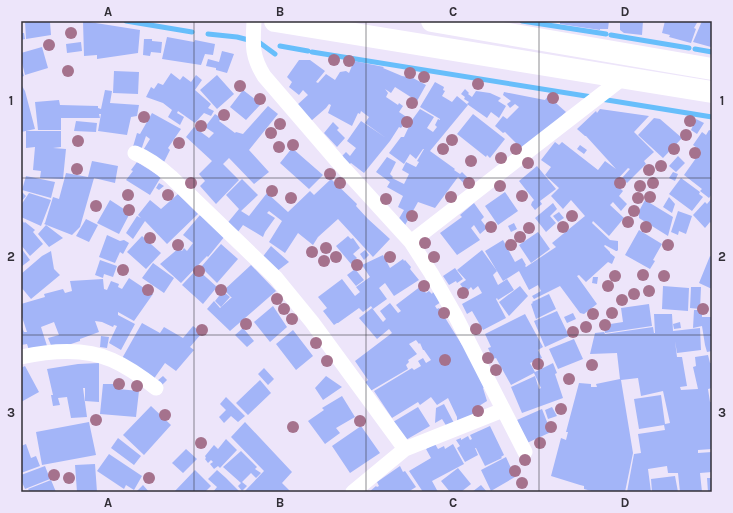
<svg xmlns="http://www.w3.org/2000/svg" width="733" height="513" viewBox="0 0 733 513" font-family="Karla,sans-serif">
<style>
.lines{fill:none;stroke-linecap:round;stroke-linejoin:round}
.stream{stroke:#67befb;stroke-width:5}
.building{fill:#a3b5f8}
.street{stroke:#fff;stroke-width:15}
.primary{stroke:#fff;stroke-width:22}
.tree{fill:#a5728d}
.grid{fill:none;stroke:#322f37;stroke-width:1;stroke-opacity:0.55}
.neatline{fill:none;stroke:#322f37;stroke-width:1.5}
.grid-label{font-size:13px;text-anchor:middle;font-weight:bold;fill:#322f37}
</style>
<rect width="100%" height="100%" fill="#ede5fa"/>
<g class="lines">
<path class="stream" d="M 126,21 L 192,32
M 522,21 L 606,34
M 208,34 L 237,37 L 260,43 L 275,54
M 611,35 L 689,48
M 280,46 L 308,51
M 695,49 L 712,52
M 312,52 L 592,97
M 601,99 L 712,117"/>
</g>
<path class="building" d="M 25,21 L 50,22 L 51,35 L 26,39 Z
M 83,21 L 140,30 L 138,53 L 97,59 L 97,55 L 84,56 Z
M 560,21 L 609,21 L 608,29 L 600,29 L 600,30 L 560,24 Z
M 620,21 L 643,21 L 642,35 L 624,33 L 620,30 Z
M 665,21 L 698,21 L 694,28 L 696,29 L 691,43 L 669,37 L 670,35 L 662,33 Z
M 702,21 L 712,21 L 712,44 L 711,47 L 693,42 Z
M 21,33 L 24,33 L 25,39 L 21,40 Z
M 167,37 L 194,42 L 195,40 L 215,44 L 213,55 L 205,54 L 201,65 L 162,59 Z
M 144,39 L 152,39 L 152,41 L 162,42 L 161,53 L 151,52 L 150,56 L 143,55 Z
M 81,42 L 82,51 L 67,53 L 66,44 Z
M 42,47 L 48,68 L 25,75 L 21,59 L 21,53 Z
M 222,51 L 234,54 L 227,73 L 216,70 L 216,68 L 206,66 L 208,59 L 219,62 Z
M 299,60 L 310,60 L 325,71 L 316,82 L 318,83 L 326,74 L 335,80 L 340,72 L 346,71 L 349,73 L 354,61 L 384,67 L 383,68 L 402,76 L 413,78 L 426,85 L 417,101 L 395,87 L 391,93 L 385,89 L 388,93 L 386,97 L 398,105 L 399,103 L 403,106 L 399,112 L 408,118 L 401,128 L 399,127 L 390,141 L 364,173 L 351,163 L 347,166 L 340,158 L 346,152 L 350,156 L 356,148 L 347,141 L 361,121 L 386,138 L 365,123 L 369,117 L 361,111 L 360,114 L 358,113 L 352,126 L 328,113 L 331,105 L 329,104 L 326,108 L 311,121 L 297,105 L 308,95 L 303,90 L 299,95 L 289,87 L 292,82 L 287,77 Z
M 21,66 L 24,76 L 21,77 Z
M 114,71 L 139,72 L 138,94 L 113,93 Z
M 171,73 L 180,80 L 183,76 L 191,82 L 196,75 L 202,80 L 195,90 L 211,104 L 208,108 L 214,111 L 211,116 L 204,113 L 195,123 L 178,111 L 177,113 L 184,117 L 180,125 L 168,117 L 172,110 L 163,103 L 146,97 L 151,87 L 154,89 L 158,83 L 163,85 Z
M 217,75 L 234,94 L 217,109 L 200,90 Z
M 435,82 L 444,87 L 443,90 L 445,91 L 442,96 L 452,102 L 457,96 L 468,105 L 430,151 L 455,169 L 454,170 L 460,174 L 462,172 L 470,180 L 465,185 L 458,177 L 435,208 L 418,202 L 404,227 L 397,222 L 404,210 L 398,207 L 403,196 L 387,187 L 390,182 L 376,172 L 387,157 L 396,162 L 390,174 L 393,177 L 392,178 L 404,184 L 409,174 L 402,170 L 406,162 L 416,167 L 419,162 L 417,161 L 424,149 L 423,149 L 416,159 L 410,154 L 404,164 L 389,153 L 401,137 L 404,137 L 412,120 L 420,109 L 434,117 L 427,128 L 433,132 L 437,127 L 435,125 L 438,119 L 440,120 L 440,119 L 420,107 Z
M 22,86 L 25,91 L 35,129 L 21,132 L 21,87 Z
M 465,89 L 469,93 L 468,94 L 472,97 L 476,91 L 490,93 L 501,98 L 498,101 L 506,106 L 499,118 L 491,112 L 487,118 L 467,104 L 469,102 L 464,99 L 465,97 L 461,94 Z
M 105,90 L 112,91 L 110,103 L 139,105 L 137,116 L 131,117 L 127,135 L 98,131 L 101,114 L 99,114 L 100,118 L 61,118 L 61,130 L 38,130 L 35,102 L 59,100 L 60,105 L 98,106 L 98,108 L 101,109 Z
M 243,90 L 261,104 L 246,120 L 230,107 Z
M 504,92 L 545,100 L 548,96 L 566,112 L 548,129 L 523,150 L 505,132 L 503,133 L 495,126 L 503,116 L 507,119 L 519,107 L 515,104 L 510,108 L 507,104 L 511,101 L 503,95 Z
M 268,106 L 278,114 L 249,150 L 269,172 L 254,184 L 229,158 L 223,164 L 239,180 L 216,204 L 200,186 L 205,181 L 199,174 L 212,161 L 186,137 L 194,127 L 209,138 L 214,133 L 205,127 L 215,114 L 221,118 L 219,121 L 235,133 L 236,132 L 243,134 Z
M 600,109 L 649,116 L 634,132 L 654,152 L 644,161 L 646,164 L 627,183 L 622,178 L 630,169 L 628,168 L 614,183 L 623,191 L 619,196 L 627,204 L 621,211 L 613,202 L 610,205 L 624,218 L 609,236 L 593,221 L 592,223 L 610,240 L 618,241 L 618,250 L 617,251 L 616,251 L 605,245 L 604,246 L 610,252 L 610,253 L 615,257 L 612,264 L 608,262 L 586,282 L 579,275 L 577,276 L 597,304 L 584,314 L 580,313 L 560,286 L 534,299 L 532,296 L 541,291 L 538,285 L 529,290 L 519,271 L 503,281 L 485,251 L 503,240 L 515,262 L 522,258 L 526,265 L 525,266 L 526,267 L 556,247 L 552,243 L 585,216 L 571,200 L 563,209 L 551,196 L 559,188 L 545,175 L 551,167 L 541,160 L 555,142 L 559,145 L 562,142 L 598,170 L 605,161 L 616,169 L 586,136 L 585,136 L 577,129 L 596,111 L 597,113 Z
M 152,113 L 181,129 L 168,148 L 170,150 L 164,162 L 142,152 L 150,139 L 146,136 L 140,153 L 132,150 L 137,133 L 140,134 Z
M 473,114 L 505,139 L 490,158 L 487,155 L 486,157 L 457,134 Z
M 654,118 L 660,119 L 682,138 L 663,158 L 638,135 Z
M 696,119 L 704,123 L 697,134 L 691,130 Z
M 76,121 L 97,123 L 96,132 L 74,131 Z
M 333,122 L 339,128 L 337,130 L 345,138 L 337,147 L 324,133 Z
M 709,130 L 712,131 L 712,194 L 709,198 L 700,191 L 702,189 L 684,175 L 701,151 L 693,145 L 702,132 L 706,135 Z
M 26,131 L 61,131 L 61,147 L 53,148 L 66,149 L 63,179 L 40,178 L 41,171 L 33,170 L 35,147 L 26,148 Z
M 580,145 L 587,150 L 584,154 L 577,149 Z
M 292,148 L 323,175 L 309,189 L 280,163 Z
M 678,156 L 685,163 L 676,172 L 669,166 Z
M 92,161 L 118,166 L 115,183 L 94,178 L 80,227 L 72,235 L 44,224 L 45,223 L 53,197 L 59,199 L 66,173 L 88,177 Z
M 137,162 L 161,177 L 150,195 L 126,180 L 133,171 L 131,170 Z
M 537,166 L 556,189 L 540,201 L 542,204 L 535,210 L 531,205 L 532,202 L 534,200 L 519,181 Z
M 673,172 L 678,174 L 675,181 L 669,178 Z
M 26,176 L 55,182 L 51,198 L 22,190 Z
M 681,178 L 700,192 L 699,194 L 703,197 L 692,211 L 669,194 Z
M 242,179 L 258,195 L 241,211 L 249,216 L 267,193 L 288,212 L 310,191 L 314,195 L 331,179 L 357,204 L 356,206 L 368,219 L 390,239 L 373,257 L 338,219 L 318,237 L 313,245 L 298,233 L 285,253 L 269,242 L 282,221 L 269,211 L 267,213 L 275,218 L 265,232 L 263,237 L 243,225 L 235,236 L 225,226 L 239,209 L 226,195 Z
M 159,183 L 164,186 L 159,190 L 156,188 Z
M 21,191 L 26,196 L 21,202 Z
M 505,192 L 518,211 L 498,225 L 485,206 Z
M 29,193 L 51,200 L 41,226 L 21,217 L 21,205 Z
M 178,194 L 198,214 L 167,244 L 145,221 L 133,239 L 126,233 L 137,216 L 141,218 L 138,215 L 150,200 L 161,209 Z
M 669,197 L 675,204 L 672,213 L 663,207 Z
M 712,198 L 712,224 L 710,222 L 705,228 L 693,215 L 705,202 L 707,204 Z
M 110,200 L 130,213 L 119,234 L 97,223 Z
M 645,200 L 673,217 L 668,236 L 639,218 L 639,211 Z
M 474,203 L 484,217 L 481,220 L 487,228 L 480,234 L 474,225 L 471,228 L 480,240 L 457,255 L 440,233 L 462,217 L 460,215 Z
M 553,203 L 557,209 L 550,216 L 556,223 L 546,232 L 535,218 Z
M 678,211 L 692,216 L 686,234 L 679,231 L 678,235 L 671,232 Z
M 559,212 L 564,218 L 558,222 L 553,216 Z
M 200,215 L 225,236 L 208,257 L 207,256 L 181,283 L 160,264 L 179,248 L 182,251 L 184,248 L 187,251 L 193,243 L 183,235 Z
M 21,218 L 24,223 L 25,222 L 35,230 L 33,232 L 43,244 L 30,256 L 21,245 Z
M 86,219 L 98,225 L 89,242 L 76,236 Z
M 514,223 L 517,229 L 511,232 L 508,226 Z
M 46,225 L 63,238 L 49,247 L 38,234 Z
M 639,230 L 662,244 L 653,260 L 655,261 L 650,269 L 625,255 Z
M 538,232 L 550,249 L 531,263 L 519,245 Z
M 107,235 L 120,241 L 124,240 L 129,243 L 123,254 L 120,252 L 115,263 L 99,257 Z
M 142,236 L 161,253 L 146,269 L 127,252 Z
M 348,236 L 351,239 L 353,238 L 360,248 L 353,254 L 357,258 L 351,264 L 336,246 Z
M 221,244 L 238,259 L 217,283 L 201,267 Z
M 271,246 L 289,262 L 276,272 L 261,259 Z
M 21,248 L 30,260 L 21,267 Z
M 365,250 L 369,255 L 364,260 L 360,254 Z
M 482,250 L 497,271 L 493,275 L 498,285 L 507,279 L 514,290 L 498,300 L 497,298 L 496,299 L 506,318 L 483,330 L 472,311 L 467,314 L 462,304 L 482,293 L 478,286 L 473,290 L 471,287 L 466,292 L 460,284 L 466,280 L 457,270 Z
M 51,251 L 54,269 L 60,275 L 31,299 L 21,287 L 21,274 L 42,256 Z
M 383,255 L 390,268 L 403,259 L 404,261 L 405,260 L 411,267 L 410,269 L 419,280 L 394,296 L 385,283 L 379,288 L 387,299 L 373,309 L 371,306 L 363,312 L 359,308 L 338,323 L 337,323 L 334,325 L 323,311 L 327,308 L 318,297 L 342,279 L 355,296 L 360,292 L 356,287 L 370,277 L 362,265 Z
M 710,256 L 712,257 L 712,289 L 699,283 Z
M 100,260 L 117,266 L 113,277 L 104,274 L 103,278 L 95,275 Z
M 153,263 L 174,278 L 164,293 L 142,278 Z
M 251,265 L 276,291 L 230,331 L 207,309 L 214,301 L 220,308 L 231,298 L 232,298 L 224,290 Z
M 455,268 L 463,279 L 457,283 L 456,281 L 449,285 L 443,276 Z
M 197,269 L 217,287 L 203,304 L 182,285 Z
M 355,269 L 364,280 L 356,286 L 347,275 Z
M 593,277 L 598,277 L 597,284 L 592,283 Z
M 129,278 L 153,294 L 134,321 L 118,312 L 118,315 L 135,324 L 121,350 L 109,343 L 117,326 L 114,325 L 113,327 L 102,322 L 95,321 L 99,332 L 80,339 L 80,341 L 53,350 L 48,338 L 59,335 L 54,322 L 41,327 L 48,349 L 29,350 L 27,344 L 21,345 L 21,325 L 24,332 L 27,332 L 21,314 L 21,304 L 45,297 L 44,294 L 63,289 L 65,293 L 72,291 L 70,281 L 103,279 L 104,289 L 107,290 L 111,281 L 119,284 L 118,287 L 122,289 Z
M 421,286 L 426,293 L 429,291 L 432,294 L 433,292 L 441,302 L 435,306 L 437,309 L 439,308 L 462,345 L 463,344 L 487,386 L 483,388 L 487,401 L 474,409 L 476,414 L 457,423 L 457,417 L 448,398 L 437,405 L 431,397 L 420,405 L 418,402 L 392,418 L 374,391 L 412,368 L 414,370 L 421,366 L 418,361 L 423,358 L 426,363 L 431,360 L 424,350 L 423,350 L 420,343 L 419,344 L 416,340 L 409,344 L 417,354 L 408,360 L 409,362 L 406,365 L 408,369 L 367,393 L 362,385 L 368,380 L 355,361 L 392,333 L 389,329 L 377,339 L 359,318 L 372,308 L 383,322 L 386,319 L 380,311 L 390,303 L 398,313 L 401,311 L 396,305 Z
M 520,286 L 528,296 L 509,316 L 499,302 Z
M 663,286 L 689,288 L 688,311 L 662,309 Z
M 691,287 L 701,287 L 700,309 L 690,308 Z
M 223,291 L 230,297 L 221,307 L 215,301 Z
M 549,294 L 556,309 L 536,319 L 531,304 L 533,303 L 532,302 Z
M 649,304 L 652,326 L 605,333 L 604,325 L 623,322 L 621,308 Z
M 273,306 L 287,327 L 270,342 L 254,322 Z
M 694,310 L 702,310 L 702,317 L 712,317 L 712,351 L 707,352 L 705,345 L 702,326 L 693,328 Z
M 557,311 L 569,336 L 545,347 L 534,321 Z
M 573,313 L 576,319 L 567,323 L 564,317 Z
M 525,314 L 543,347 L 538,350 L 542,358 L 530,363 L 535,372 L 553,363 L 557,373 L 555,374 L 563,398 L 522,413 L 511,387 L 535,376 L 539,389 L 541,388 L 534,373 L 511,385 L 496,358 L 493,359 L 488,348 L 491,347 L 485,334 Z
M 654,314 L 672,314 L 673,331 L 700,328 L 701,350 L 677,353 L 675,341 L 677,357 L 682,357 L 687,386 L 680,387 L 681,390 L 698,389 L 693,367 L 696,366 L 695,357 L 708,355 L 710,363 L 712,363 L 712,388 L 708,389 L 710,402 L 712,402 L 712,449 L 698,450 L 698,453 L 712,452 L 712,472 L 700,473 L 702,492 L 680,492 L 678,473 L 668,473 L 667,466 L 648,469 L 651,492 L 627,492 L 634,454 L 641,453 L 638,434 L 665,430 L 664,425 L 639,429 L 634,399 L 661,395 L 665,424 L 670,423 L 663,391 L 641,396 L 638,378 L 621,380 L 633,453 L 625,492 L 595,492 L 584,489 L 584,486 L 580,485 L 551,476 L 561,438 L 566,440 L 568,432 L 566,432 L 579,383 L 591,384 L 591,387 L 597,387 L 596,384 L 620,379 L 617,353 L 590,354 L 595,333 L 604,332 L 605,334 L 653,327 L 654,333 L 655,333 Z
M 680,322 L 681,328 L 674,329 L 673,324 Z
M 142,323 L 160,333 L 164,327 L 183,338 L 193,326 L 202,333 L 190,347 L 194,350 L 176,371 L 165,363 L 153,380 L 120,362 Z
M 243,328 L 254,341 L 247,347 L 235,335 Z
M 293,330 L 313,356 L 296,370 L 276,344 Z
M 101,336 L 109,337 L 107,348 L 100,347 Z
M 574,339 L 583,359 L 558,369 L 549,349 Z
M 99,363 L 99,402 L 85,401 L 85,388 L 83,388 L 87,417 L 71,418 L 67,397 L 58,398 L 60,405 L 53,406 L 51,395 L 53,395 L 47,369 L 78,364 Z
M 25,366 L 39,392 L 21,402 L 21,368 Z
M 264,368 L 274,379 L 268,385 L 258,374 Z
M 163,376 L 167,380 L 162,385 L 157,381 Z
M 326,376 L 342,387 L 323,400 L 315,388 Z
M 260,380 L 271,393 L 248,415 L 236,403 Z
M 103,384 L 118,384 L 118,389 L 139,391 L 136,417 L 100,414 Z
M 342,396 L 355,417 L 336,428 L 340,433 L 325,444 L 308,421 L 324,410 L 322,408 Z
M 226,397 L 245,416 L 238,422 L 231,416 L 224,423 L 219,417 L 226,410 L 220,404 Z
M 444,404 L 454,423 L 447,427 L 442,419 L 435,423 L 436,408 Z
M 151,406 L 171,425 L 144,455 L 123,435 Z
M 418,407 L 430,426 L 404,441 L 393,422 Z
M 552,407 L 557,416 L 548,419 L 545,410 Z
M 542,409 L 551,432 L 527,443 L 517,420 Z
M 89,422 L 96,455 L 42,465 L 36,432 Z
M 245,422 L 292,472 L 282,483 L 291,492 L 244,492 L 264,471 L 231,437 Z
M 361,426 L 380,453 L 350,473 L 332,446 Z
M 490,426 L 504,455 L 501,457 L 502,458 L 485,466 L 476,448 L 475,448 L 478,455 L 465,462 L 457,448 L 460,446 L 456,440 L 461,438 L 461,440 L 468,436 L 470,440 L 472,439 L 470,435 Z
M 118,438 L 141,456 L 134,465 L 111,448 Z
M 226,439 L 237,450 L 220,468 L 218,466 L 214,469 L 210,464 L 213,462 L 211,460 L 208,463 L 205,459 L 206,458 L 205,456 L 214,445 L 218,449 Z
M 26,444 L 31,458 L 36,456 L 40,466 L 21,473 L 21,446 Z
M 435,444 L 438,449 L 444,446 L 445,449 L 453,444 L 464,464 L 432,481 L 438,492 L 423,492 L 409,471 L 431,458 L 426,449 Z
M 186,449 L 197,459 L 183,473 L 172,463 Z
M 241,451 L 257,467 L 255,469 L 261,473 L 256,478 L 251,473 L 242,482 L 247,486 L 242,491 L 238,486 L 241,483 L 223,467 Z
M 109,454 L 142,476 L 134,490 L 126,485 L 124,489 L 97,471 Z
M 506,457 L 515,477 L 491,491 L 481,470 Z
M 95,464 L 97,492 L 77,492 L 75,465 Z
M 45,466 L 50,479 L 25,489 L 21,480 L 21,475 Z
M 400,466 L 403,472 L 405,471 L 416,487 L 408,492 L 369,492 L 376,486 L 377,487 L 379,486 L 377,482 Z
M 458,468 L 471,484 L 461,492 L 450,492 L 441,481 Z
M 195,470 L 211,486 L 205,492 L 174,492 Z
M 217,470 L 226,478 L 240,492 L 213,492 L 217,487 L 208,479 Z
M 675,476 L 678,492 L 652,492 L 651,479 Z
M 707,478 L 712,478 L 712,492 L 708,492 Z
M 51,480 L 56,492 L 30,492 L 28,489 Z
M 143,485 L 149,492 L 136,492 Z
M 481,485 L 487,492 L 472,492 Z"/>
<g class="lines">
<path class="street" d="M 254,21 C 253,44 251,55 264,76 L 338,162 L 411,242 L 431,273 L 455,315 L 525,452
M 135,153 C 150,159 160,167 171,177 L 276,278 L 312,322 L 405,449
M 411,242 L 624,77
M 21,357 C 49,351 85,348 112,360 C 128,367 142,377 156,388
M 353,492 L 405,449 L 503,410"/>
<path class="primary" d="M 275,21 L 712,92
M 432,21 L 712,69"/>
</g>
<g class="tree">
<circle cx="71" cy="33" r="6"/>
<circle cx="49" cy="45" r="6"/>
<circle cx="334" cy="60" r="6"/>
<circle cx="349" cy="61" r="6"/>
<circle cx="68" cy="71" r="6"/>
<circle cx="410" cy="73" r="6"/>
<circle cx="424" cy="77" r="6"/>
<circle cx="478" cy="84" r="6"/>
<circle cx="240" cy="86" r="6"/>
<circle cx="553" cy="98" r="6"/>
<circle cx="260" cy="99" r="6"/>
<circle cx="412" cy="103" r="6"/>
<circle cx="224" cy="115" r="6"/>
<circle cx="144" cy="117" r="6"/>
<circle cx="690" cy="121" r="6"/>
<circle cx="407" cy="122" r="6"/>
<circle cx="280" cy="124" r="6"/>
<circle cx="201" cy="126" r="6"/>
<circle cx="271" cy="133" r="6"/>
<circle cx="686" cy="135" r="6"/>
<circle cx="452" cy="140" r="6"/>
<circle cx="78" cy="141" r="6"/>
<circle cx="179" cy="143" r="6"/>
<circle cx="293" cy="145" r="6"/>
<circle cx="279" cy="147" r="6"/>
<circle cx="443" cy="149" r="6"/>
<circle cx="516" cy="149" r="6"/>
<circle cx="674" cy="149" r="6"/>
<circle cx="695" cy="153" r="6"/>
<circle cx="501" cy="158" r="6"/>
<circle cx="471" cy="161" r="6"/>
<circle cx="528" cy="163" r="6"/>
<circle cx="661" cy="166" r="6"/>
<circle cx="77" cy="169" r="6"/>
<circle cx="649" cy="170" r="6"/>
<circle cx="330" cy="174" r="6"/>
<circle cx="191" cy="183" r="6"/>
<circle cx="340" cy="183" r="6"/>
<circle cx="469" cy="183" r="6"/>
<circle cx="620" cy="183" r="6"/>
<circle cx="653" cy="183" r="6"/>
<circle cx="500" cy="186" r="6"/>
<circle cx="640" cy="186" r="6"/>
<circle cx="272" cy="191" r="6"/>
<circle cx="128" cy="195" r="6"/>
<circle cx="168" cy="195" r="6"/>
<circle cx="522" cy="196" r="6"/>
<circle cx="451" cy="197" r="6"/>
<circle cx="650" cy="197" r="6"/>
<circle cx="291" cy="198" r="6"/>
<circle cx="638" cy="198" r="6"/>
<circle cx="386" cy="199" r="6"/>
<circle cx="96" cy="206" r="6"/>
<circle cx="129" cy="210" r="6"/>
<circle cx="634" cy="211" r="6"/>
<circle cx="412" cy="216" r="6"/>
<circle cx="572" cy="216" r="6"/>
<circle cx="628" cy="222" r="6"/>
<circle cx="491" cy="227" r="6"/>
<circle cx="563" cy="227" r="6"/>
<circle cx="646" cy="227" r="6"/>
<circle cx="529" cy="228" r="6"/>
<circle cx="520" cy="237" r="6"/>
<circle cx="150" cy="238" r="6"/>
<circle cx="425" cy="243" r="6"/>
<circle cx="178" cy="245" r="6"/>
<circle cx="511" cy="245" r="6"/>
<circle cx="668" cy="245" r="6"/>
<circle cx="326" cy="248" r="6"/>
<circle cx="312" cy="252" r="6"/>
<circle cx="336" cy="257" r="6"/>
<circle cx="390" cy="257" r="6"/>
<circle cx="434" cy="257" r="6"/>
<circle cx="324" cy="261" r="6"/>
<circle cx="357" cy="265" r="6"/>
<circle cx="123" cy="270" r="6"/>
<circle cx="199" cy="271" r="6"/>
<circle cx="643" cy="275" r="6"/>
<circle cx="615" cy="276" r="6"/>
<circle cx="664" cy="276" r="6"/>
<circle cx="424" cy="286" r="6"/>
<circle cx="608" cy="286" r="6"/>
<circle cx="148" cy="290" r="6"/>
<circle cx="221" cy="290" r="6"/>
<circle cx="649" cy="291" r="6"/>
<circle cx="463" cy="293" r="6"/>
<circle cx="634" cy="294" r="6"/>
<circle cx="277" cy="299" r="6"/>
<circle cx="622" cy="300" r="6"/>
<circle cx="284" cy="309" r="6"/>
<circle cx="703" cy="309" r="6"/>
<circle cx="444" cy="313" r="6"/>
<circle cx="612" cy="313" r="6"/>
<circle cx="593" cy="314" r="6"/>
<circle cx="292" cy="319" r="6"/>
<circle cx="246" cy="324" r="6"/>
<circle cx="605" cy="325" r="6"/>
<circle cx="586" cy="327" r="6"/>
<circle cx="476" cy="329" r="6"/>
<circle cx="202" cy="330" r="6"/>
<circle cx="573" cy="332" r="6"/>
<circle cx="316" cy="343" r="6"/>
<circle cx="488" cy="358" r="6"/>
<circle cx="445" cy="360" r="6"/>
<circle cx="327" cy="361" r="6"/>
<circle cx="538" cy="364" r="6"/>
<circle cx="592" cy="365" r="6"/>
<circle cx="496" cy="370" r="6"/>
<circle cx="569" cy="379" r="6"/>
<circle cx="119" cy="384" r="6"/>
<circle cx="137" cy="386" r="6"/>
<circle cx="561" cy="409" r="6"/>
<circle cx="478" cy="411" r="6"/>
<circle cx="165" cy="415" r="6"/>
<circle cx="96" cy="420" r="6"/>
<circle cx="360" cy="421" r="6"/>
<circle cx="293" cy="427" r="6"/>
<circle cx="551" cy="427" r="6"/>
<circle cx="201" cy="443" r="6"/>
<circle cx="540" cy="443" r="6"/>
<circle cx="525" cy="460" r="6"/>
<circle cx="515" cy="471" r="6"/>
<circle cx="54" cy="475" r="6"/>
<circle cx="69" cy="478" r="6"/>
<circle cx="149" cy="478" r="6"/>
<circle cx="522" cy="483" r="6"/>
</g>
<path class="grid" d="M 194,21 L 194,492M 366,21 L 366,492M 539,21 L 539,492M 21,178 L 712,178M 21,335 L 712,335"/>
<rect width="733" height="513" fill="none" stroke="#ede5fa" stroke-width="44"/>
<rect x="22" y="22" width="689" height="469" class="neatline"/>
<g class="grid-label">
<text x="108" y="16">A</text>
<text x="280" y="16">B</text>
<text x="453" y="16">C</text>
<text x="625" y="16">D</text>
<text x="11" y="105">1</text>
<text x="722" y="105">1</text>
<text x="11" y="261">2</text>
<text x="722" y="261">2</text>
<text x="11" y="417">3</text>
<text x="722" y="417">3</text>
<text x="108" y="507">A</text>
<text x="280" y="507">B</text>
<text x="453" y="507">C</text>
<text x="625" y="507">D</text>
</g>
</svg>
